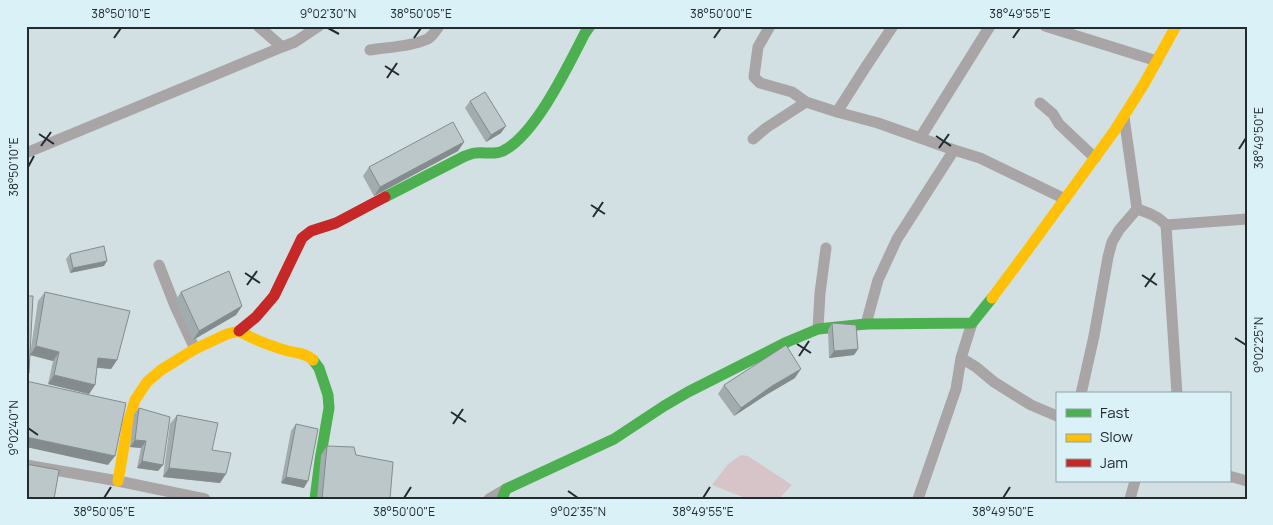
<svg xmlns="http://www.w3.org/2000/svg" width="1273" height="525" viewBox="0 0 1273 525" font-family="Manrope,sans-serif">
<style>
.green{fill:#d7c4c9}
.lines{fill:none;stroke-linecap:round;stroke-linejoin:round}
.street{stroke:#a9a4a6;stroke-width:11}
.fast{stroke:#4caf50;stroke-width:11}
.slow{stroke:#ffc107;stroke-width:11}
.jam{stroke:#c62828;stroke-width:11}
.wall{fill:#a2abad}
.shaded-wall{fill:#848b8d}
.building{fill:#bcc7c9;stroke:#848b8d}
.ticks{fill:none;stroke:#222b2e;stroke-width:2}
.neatline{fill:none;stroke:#222b2e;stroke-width:2}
.ticks-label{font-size:12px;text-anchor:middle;fill:#222b2e}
</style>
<rect width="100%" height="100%" fill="#d3e0e3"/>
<path class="green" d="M 741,455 L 748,456 L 792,485 L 779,499 L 745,498 L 712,485 L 728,464 Z"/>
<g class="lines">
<path class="street" d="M 258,26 L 282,47 L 295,42 L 319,26
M 770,26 L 758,47 L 754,77 L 760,83 L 792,92 L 806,102 L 837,112 L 878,123 L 954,150
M 1045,26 L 1157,61
M 370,50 C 388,47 409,47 425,40 C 431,38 435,32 439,26
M 1040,103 L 1053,114 L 1059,124 L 1095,158
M 837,112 L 865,68 L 893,26
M 1124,117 L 1137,209 C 1149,213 1158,216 1166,225
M 920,138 L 990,26
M 753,139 L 766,128 L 806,102
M 26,153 L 282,47
M 159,265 L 175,306 L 195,349
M 866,324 L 878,280 L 897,239 L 954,150 L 980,158 L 1065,199
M 818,329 L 820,293 L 826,248
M 961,358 L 976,367 L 994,382 L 1031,405 L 1057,416
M 1081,394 L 1094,336 L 1108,257 L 1112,242 L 1119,230 L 1137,209
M 1177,394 L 1166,225 L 1247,219
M 26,465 L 118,481 L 205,499
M 1229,476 L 1247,481
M 489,499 L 506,489
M 918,499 L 956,389 L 961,358 L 972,323
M 1130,499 L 1135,481"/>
<path class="fast" d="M 385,197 L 465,156 C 469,155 472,153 476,153 C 485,152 494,155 503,151 C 536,134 568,66 585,33 L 590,26
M 313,360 L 319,368 L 328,395 L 329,408 L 320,460 L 315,499
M 502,499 L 506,489 L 614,439 L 664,406 L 688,392 L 787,342 L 818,329 L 866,324 L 972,323 L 992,298"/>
<path class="slow" d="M 992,298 L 1027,251 L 1115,130 L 1144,84 L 1176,26
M 118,481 L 128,423 L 135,400 L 147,382 L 161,370 L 195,349 L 227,334 L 239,331 C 254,340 271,346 288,351 C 297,353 306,353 313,360"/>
<path class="jam" d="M 239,331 L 256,317 L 274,296 L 302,238 L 311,231 L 336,223 L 385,197"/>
</g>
<path class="wall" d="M 470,101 L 501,133 L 486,142 L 465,108 Z
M 464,142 L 458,151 L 374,196 L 363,176 L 369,167 Z
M 70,254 L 104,266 L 70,273 L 66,259 Z
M 45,292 L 117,360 L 111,369 L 97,368 L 95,385 L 89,394 L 48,384 L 53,361 L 30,355 L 38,301 Z
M 181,292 L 242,306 L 236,315 L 193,340 L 175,301 Z
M 832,323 L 858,349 L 854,355 L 829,358 L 828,330 Z
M 795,378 L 766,395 L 734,416 L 718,394 L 724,385 Z
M 139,408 L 163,465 L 158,471 L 137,468 L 141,448 L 130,447 L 134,414 Z
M 177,415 L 212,450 L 220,483 L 163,477 L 170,424 Z
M 296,424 L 304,488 L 281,483 L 291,431 Z
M 327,446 L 356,455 L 390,499 L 317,499 L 321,455 Z"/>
<path class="shaded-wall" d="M 506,126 L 501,133 L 486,142 L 491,135 Z
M 464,142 L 458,151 L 374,196 L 380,187 Z
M 107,261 L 104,266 L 70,273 L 73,268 Z
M 242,306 L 236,315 L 193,340 L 199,331 Z
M 36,346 L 59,352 L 53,361 L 30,355 Z
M 858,349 L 854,355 L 829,358 L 834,351 Z
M 98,358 L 117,360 L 111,369 L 92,367 Z
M 801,369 L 795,378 L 766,395 L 734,416 L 741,408 L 772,386 Z
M 54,375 L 95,385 L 89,394 L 48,384 Z
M 26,437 L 115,456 L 108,465 L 26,447 Z
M 135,440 L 146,441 L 141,448 L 130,447 Z
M 142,461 L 163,465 L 158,471 L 137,468 Z
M 169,468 L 226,474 L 220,483 L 163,477 Z
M 286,477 L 308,481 L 304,488 L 281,483 Z"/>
<path class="building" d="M 485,92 L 506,126 L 491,135 L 470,101 Z
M 453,122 L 464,142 L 380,187 L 369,167 Z
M 104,246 L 107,261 L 73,268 L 70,254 Z
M 229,271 L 242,306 L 199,331 L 181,292 Z
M 45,292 L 130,311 L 117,360 L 98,358 L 95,385 L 54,375 L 59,352 L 36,346 Z
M 26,296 L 33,296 L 29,373 L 26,373 Z
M 832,323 L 856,325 L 858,349 L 834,351 Z
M 786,345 L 801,369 L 772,386 L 741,408 L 724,385 Z
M 26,381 L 126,403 L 115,456 L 26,437 Z
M 139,408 L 170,417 L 163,465 L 142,461 L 146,441 L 135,440 Z
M 177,415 L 218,423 L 212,450 L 231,453 L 226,474 L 169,468 Z
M 296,424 L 318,429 L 308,481 L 286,477 Z
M 327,446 L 354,447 L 356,455 L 393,462 L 390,499 L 322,499 Z
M 26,464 L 59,470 L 54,499 L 26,499 Z"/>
<path class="ticks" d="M 328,28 L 339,34M 114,38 L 121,28M 414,38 L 421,28M 714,38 L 721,28M 1013,38 L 1020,28M 385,66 L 399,75M 387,78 L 397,63M 39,134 L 54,144M 936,136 L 951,146M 41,146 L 51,132M 939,148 L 949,134M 1239,149 L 1246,138M 28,167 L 34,156M 591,205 L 605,214M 593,217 L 603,202M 245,273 L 260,283M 1142,275 L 1157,285M 247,285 L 257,271M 1145,287 L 1155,273M 1235,338 L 1246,345M 797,344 L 811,353M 799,356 L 809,341M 451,412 L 466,422M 453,424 L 463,409M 28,428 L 38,435M 568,491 L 578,498M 104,498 L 111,487M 404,498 L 411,487M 703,498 L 710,487M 1003,498 L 1010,487"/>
<rect width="1273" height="525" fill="none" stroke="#d9f1f7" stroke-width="55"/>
<rect x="1056" y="392" width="175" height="90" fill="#d9f1f7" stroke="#90a2a7"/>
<rect x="1066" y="409" width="25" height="8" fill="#4caf50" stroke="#90a2a7"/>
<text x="1100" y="418" font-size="15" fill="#222b2e">Fast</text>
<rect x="1066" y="434" width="25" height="8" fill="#ffc107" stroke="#90a2a7"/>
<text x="1100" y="442" font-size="15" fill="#222b2e">Slow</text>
<rect x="1066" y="459" width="25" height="8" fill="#c62828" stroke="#90a2a7"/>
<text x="1100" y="468" font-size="15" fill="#222b2e">Jam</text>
<rect x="28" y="28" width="1218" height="470" class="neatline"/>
<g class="ticks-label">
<text x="121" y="18">38°50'10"E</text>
<text x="328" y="18">9°02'30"N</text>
<text x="421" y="18">38°50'05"E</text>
<text x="721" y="18">38°50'00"E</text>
<text x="1020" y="18">38°49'55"E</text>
<text transform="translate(1259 138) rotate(-90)" y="4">38°49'50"E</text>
<text transform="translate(14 167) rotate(-90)" y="4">38°50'10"E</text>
<text transform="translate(1259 345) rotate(-90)" y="4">9°02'25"N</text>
<text transform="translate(14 428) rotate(-90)" y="4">9°02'40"N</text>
<text x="104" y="516">38°50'05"E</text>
<text x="404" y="516">38°50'00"E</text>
<text x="578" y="516">9°02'35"N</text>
<text x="703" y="516">38°49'55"E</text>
<text x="1003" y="516">38°49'50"E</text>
</g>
</svg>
